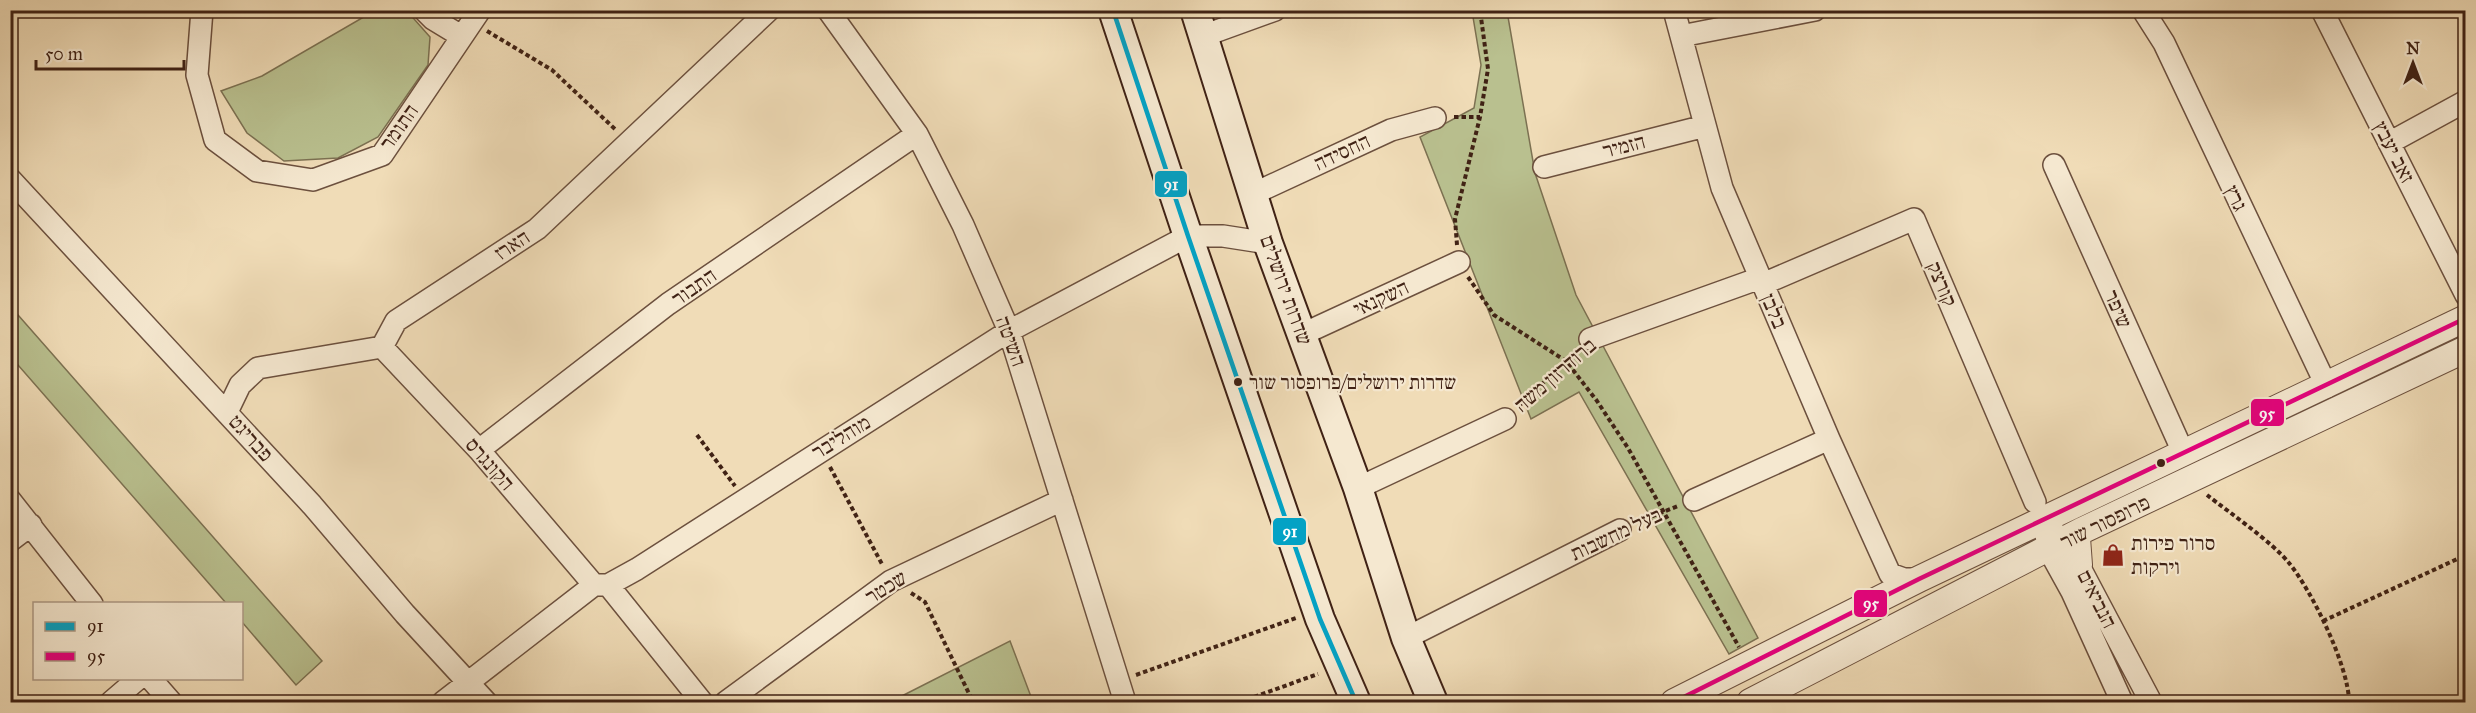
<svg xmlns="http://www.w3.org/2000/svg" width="2476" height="713" viewBox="0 0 2476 713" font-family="'IM FELL Great Primer','Frank Ruhl Libre',serif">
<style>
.green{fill:#b9c08f;stroke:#7c7152;stroke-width:1.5}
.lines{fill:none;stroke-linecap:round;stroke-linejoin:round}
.minor-casing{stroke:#6c503e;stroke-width:24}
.tertiary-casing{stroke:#6c503e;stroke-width:28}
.secondary-casing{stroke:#402215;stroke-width:32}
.path{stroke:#402215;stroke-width:4;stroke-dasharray:4.5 3;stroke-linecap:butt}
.minor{stroke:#f5e8d0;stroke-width:21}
.tertiary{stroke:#f5e8d0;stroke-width:26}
.secondary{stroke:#f5e8d0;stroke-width:28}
.bus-1-casing{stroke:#f5e8d0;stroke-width:9}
.bus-2-casing{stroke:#f5e8d0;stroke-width:9}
.bus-1{stroke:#03a2c5;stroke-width:4.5}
.bus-2{stroke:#e5007d;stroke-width:4.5}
.bus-dot{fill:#402215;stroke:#f5e8d0;stroke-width:2}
.labels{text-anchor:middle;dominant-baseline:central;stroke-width:4.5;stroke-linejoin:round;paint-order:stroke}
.bus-label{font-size:20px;fill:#402215;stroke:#f5e8d0;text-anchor:start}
.street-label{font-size:21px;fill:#402215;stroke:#f5e8d0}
.poi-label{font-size:21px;fill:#402215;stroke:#f5e8d0;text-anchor:start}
.line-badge{stroke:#f5e8d0;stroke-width:2}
.badge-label{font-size:16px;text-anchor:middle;font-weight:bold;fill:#fff}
</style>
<rect width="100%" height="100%" fill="#f0dcb7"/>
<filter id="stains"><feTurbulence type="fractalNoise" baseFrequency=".00333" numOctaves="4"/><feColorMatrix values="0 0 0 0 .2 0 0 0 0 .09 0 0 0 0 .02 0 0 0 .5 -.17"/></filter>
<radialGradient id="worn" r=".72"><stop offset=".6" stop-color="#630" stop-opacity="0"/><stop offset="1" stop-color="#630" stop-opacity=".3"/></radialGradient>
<path class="green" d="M 374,11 L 407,11 L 430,37 L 428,65 L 378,137 L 338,158 L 284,161 L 247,133 L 221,91 L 262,76 Z
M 1472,11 L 1507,11 L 1535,173 L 1576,295 L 1758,638 L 1729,654 L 1579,392 L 1531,419 L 1420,137 L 1474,108 L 1481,65 Z
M 11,307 L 322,661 L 296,685 L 242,622 L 242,604 L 226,603 L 11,357 Z
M 1010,641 L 1033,702 L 890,702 Z"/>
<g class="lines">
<g class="minor-casing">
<path id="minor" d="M 202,10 L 197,75 L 215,140 L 257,171 L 313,180 L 382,155 L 480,10
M 424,10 L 433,19 L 461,36
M 828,10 L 917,134 L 963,225 L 1009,331 L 1125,702
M 1674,10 L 1722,188 L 1829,439 L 1890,574 L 1904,579 L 1919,579
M 2143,10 L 2164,43 L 2327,387
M 2322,10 L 2466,295
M 1203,36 L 1275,10
M 1681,36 L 1815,10
M 2389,143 L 2466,101
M 2054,165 L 2183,452
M 1544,167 L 1705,126
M 10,179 L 312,505 L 405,614 L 486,702
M 1253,194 L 1391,130 L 1435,118
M 1763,284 L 1914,219 L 2035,502
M 1303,334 L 1459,262
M 1590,339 L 1760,278
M 382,347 L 479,450 L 594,585
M 227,412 L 240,385 L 258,368 L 382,347 L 396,321 L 537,229 L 769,10
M 479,450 L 668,304 L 917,134
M 1358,488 L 1505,419
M 10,500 L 92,604
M 1694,500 L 1829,439
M 2042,520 L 2069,547 L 2151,702
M 2045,532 L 2051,554 L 2072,592 L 2122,702
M 10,541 L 31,525
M 608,585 L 702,702
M 1406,638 L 1620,530
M 150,678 L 171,702
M 111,702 L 139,678
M 443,702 L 594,585 L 608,585 L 637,569 L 1009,331 L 1188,236 L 1223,236 L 1268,243
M 726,702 L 891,581 L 1062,500"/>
</g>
<g class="tertiary-casing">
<path id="tertiary" d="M 2079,565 L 2077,538 L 2081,531
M 1674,702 L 1919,579 L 2466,318
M 1750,702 L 2081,531 L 2466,349"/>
</g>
<g class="secondary-casing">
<path id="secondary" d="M 1113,10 L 1188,236 L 1320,619 L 1356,702
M 1195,10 L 1268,243 L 1358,488 L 1406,638 L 1433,702"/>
</g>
<path class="path" d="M 487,31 L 552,70 L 616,130
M 1454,117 L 1480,117
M 1457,245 L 1455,219 L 1480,117 L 1488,69 L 1480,10
M 1468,277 L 1494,315 L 1566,361 L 1597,401 L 1628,448 L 1739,647
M 1519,406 L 1576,352
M 697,435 L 735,486
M 830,467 L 883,566
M 2207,495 C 2230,513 2272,542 2289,563 C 2312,591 2349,667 2349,702
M 1638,522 L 1678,506
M 911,593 L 925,602 L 973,702
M 2323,621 L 2466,555
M 1136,675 L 1296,618
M 1240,702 L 1318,674"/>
<use href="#minor" class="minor"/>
<use href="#tertiary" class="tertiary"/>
<use href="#secondary" class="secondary"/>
<g class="bus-1-casing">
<path id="bus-1" d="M 1113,10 L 1188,236 L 1320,619 L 1356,702"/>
</g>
<g class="bus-2-casing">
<path id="bus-2" d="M 1674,702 L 1919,579 L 2466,318"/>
</g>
<use href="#bus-1" class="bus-1"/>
<use href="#bus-2" class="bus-2"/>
</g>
<defs>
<g id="shop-bare" transform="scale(1.8)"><path d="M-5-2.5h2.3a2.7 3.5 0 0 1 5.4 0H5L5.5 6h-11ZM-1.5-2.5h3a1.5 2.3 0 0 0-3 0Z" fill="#8f2418" stroke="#f5e8d0" stroke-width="2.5" paint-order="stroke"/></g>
</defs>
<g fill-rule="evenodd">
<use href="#shop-bare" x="2113" y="555"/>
</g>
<g class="bus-dot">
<circle cx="1238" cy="382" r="5"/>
<circle cx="2161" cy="463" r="5"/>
</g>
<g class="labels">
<g class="bus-label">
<text x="1249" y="382">שדרות ירושלים/פרופסור שור</text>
</g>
<g class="street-label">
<text transform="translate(399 127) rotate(-55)">התומר</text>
<text transform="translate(1624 146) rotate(-14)">הזמיר</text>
<text transform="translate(1342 152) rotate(-25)">החסידה</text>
<text transform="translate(2394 152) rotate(63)">זאב יעבץ</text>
<text transform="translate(2236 198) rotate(64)">גרץ</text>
<text transform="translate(512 245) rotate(-33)">הארז</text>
<text transform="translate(1942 284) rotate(67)">קורצק</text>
<text transform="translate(694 287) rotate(-35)">התבור</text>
<text transform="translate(1286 290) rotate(70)">שדרות ירושלים</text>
<text transform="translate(1381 298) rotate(-25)">השקנאי</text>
<text transform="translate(2118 309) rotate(66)">שיפר</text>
<text transform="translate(1774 311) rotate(67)">בלבן</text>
<text transform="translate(1011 341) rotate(70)">השיטה</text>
<text transform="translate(1555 375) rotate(-41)">ברודרזון משה</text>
<text transform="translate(841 437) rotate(-32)">מוהליבר</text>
<text transform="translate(251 438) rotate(48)">פבריגט</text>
<text transform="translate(490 464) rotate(49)">הקונגרס</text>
<text transform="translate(2105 522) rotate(-26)">פרופסור שור</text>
<text transform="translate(1616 534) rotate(-25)">בעל מחשבות</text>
<text transform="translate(886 587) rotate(-32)">שכטר</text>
<text transform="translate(2097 599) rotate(63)">הנביאים</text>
</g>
<g class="poi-label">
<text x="2131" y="543">סרור פירות<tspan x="2131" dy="24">וירקות</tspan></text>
</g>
</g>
<g class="line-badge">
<rect x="1154" y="170" width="34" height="28" rx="6" fill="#03a2c5"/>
<rect x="2250" y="398" width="35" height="29" rx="6" fill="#e5007d"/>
<rect x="1272" y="517" width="35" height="29" rx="6" fill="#03a2c5"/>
<rect x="1853" y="589" width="35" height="29" rx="6" fill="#e5007d"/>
</g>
<g class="badge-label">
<text x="1171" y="190">91</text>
<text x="2267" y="419">95</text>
<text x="1290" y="537">91</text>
<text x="1871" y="609">95</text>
</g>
<rect width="2476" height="713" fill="none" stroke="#f0dcb7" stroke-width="36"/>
<rect x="12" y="12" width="2452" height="689" fill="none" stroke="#402215" stroke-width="3"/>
<rect x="18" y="18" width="2440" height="677" fill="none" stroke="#402215" stroke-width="1.5"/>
<rect x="33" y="602" width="210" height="78" fill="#f5e8d0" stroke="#ad9985" stroke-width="1.5"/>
<rect x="45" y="622" width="30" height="9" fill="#03a2c5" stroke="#ad9985" stroke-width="1.5"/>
<text x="87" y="632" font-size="18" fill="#402215">91</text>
<rect x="45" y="652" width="30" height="9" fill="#e5007d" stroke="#ad9985" stroke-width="1.5"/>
<text x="87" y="662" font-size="18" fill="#402215">95</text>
<g transform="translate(2413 63)" stroke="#f5e8d0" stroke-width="4.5" paint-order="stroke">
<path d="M0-4.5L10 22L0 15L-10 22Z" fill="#402215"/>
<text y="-9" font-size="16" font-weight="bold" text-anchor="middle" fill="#402215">N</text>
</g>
<path d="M36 60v9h148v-9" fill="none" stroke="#402215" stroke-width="3"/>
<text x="45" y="60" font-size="18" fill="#402215" stroke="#f5e8d0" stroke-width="4.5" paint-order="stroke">50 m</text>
<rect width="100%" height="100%" filter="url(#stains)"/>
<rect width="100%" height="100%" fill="url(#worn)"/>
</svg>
